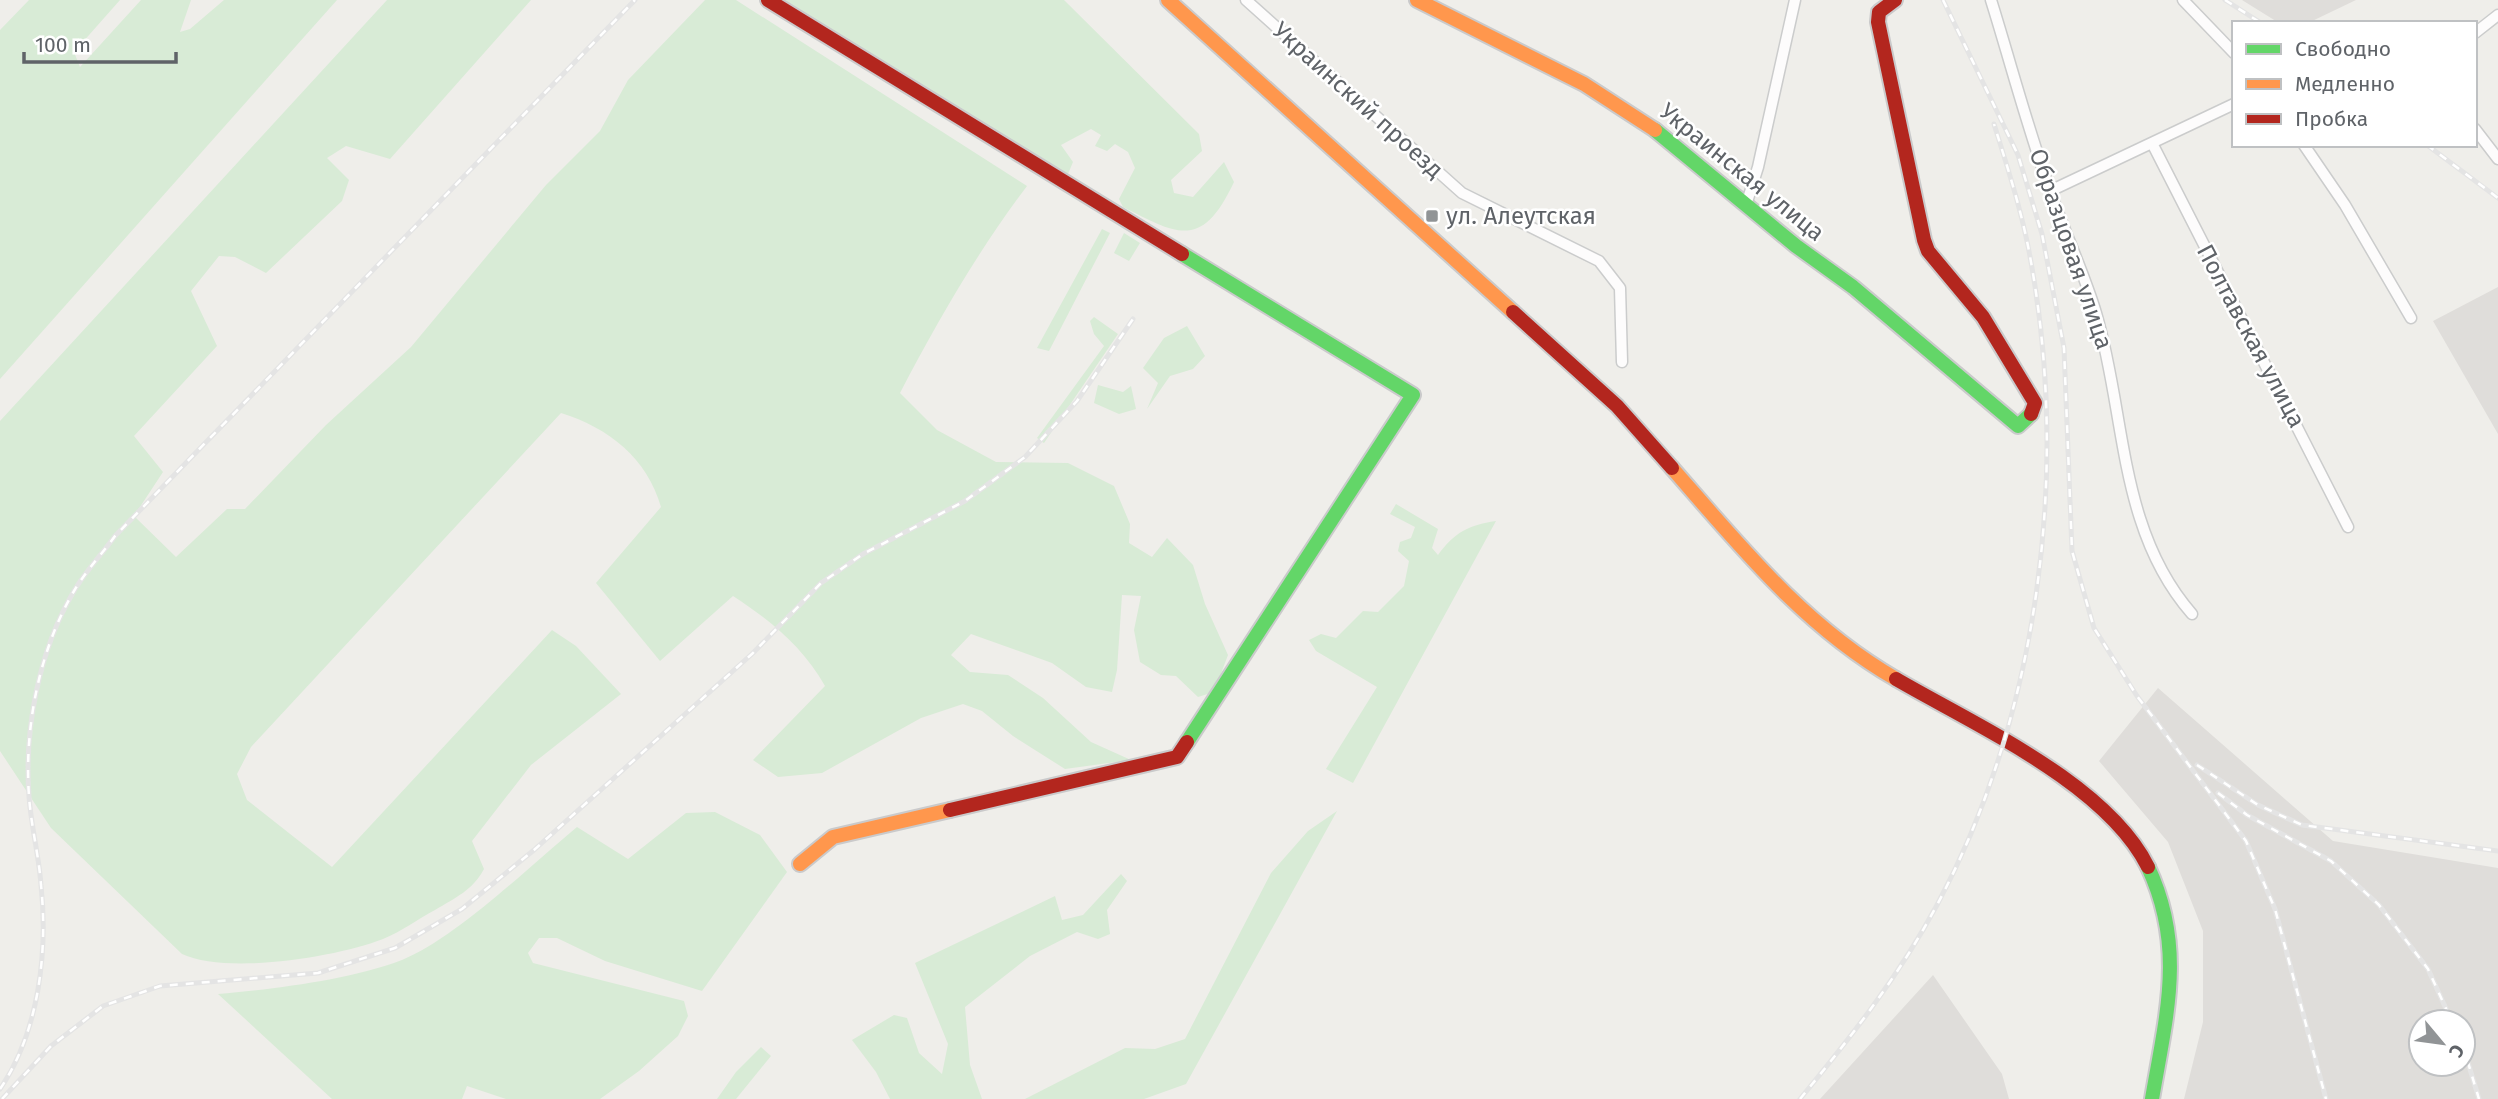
<svg xmlns="http://www.w3.org/2000/svg" width="2498" height="1099" viewBox="0 0 2498 1099" font-family="'Fira Sans',sans-serif">
<style>
.industrial{fill:#dfddda;fill-rule:evenodd}
.green{fill:#d8ebd6}
.lines{fill:none;stroke-linecap:round;stroke-linejoin:round}
.street-casing{stroke:#cbcccc;stroke-width:13}
.fast-casing{stroke:#cacacb;stroke-width:18}
.slow-casing{stroke:#cacacb;stroke-width:18}
.jam-casing{stroke:#cacacb;stroke-width:18}
.street{stroke:#fdfcfc;stroke-width:10}
.fast{stroke:#63d668;stroke-width:14}
.slow{stroke:#ff974d;stroke-width:14}
.jam{stroke:#b3261e;stroke-width:14}
.rail-casing{stroke:#e4e4e4;stroke-width:5}
.rail{stroke:#fff;stroke-width:2.5;stroke-dasharray:8;stroke-linecap:butt}
.poi-dot{fill:#919496;stroke:#fff;stroke-width:2.5}
.labels{text-anchor:middle;dominant-baseline:central;stroke-width:5;stroke-linejoin:round;paint-order:stroke}
.street-label{font-size:24px;fill:#5f6368;stroke:#fff}
.poi-label{font-size:24px;fill:#5f6368;stroke:#fff;text-anchor:start}
</style>
<rect width="100%" height="100%" fill="#efeeea"/>
<path class="industrial" d="M 2242,0 L 2356,0 L 2308,23 L 2279,23 Z
M 2498,287 L 2498,434 L 2433,321 Z
M 2158,688 L 2333,841 L 2498,868 L 2498,1099 L 2184,1099 L 2203,1022 L 2203,931 L 2168,842 L 2099,761 ZM 2463,1022 L 2463,1064 L 2421,1064 L 2421,1022 Z
M 1933,975 L 2002,1074 L 2009,1099 L 1820,1099 Z"/>
<path class="green" d="M 29,0 L 120,0 L 74,52 L 80,67 L 141,0 L 191,0 L 180,32 L 190,29 L 224,0 L 337,0 L 0,379 L 0,30 Z
M 387,0 L 531,0 L 390,159 L 346,146 L 327,158 L 349,180 L 342,201 L 266,273 L 235,257 L 219,256 L 191,291 L 217,346 L 134,436 L 163,472 L 134,516 L 176,557 L 227,509 L 245,509 L 326,425 L 411,347 L 546,185 L 600,131 L 628,80 L 705,0 L 736,0 L 1027,186 C 978,251 938,320 900,393 L 937,430 L 996,462 L 1068,463 L 1114,486 L 1130,524 L 1129,543 L 1152,557 L 1167,538 L 1193,565 L 1205,604 L 1228,655 L 1214,692 L 1198,697 L 1176,676 L 1161,675 L 1140,662 L 1134,630 L 1141,596 L 1122,595 L 1117,670 L 1112,692 L 1086,687 L 1052,663 L 971,634 L 951,655 L 970,672 L 1008,675 L 1043,698 L 1091,742 L 1131,760 L 1065,769 L 1013,736 L 982,711 L 963,704 L 921,718 L 822,773 L 778,777 L 753,760 L 825,686 C 803,647 770,620 733,596 L 660,661 L 596,583 L 661,507 C 647,458 609,428 561,413 L 251,747 L 237,774 L 247,800 L 332,867 L 552,630 L 576,646 L 621,694 L 531,765 L 472,841 L 484,869 C 473,890 455,898 435,910 C 418,919 401,932 383,939 C 337,957 227,975 182,954 L 51,828 L 0,751 L 0,421 Z
M 779,0 L 1064,0 L 1199,134 L 1202,151 L 1171,180 L 1174,193 L 1193,197 L 1224,162 L 1234,182 C 1202,250 1178,235 1123,207 L 1119,199 L 1135,168 L 1128,152 L 1115,144 L 1107,151 L 1095,146 L 1101,135 L 1091,129 L 1061,145 L 1073,162 L 1068,174 L 897,74 Z
M 1102,229 L 1110,233 L 1049,351 L 1037,348 Z
M 1124,233 L 1140,243 L 1129,261 L 1114,253 Z
M 1094,317 L 1118,334 L 1044,443 L 1037,438 L 1104,346 L 1094,334 L 1090,321 Z
M 1187,326 L 1205,356 L 1193,369 L 1170,376 L 1147,409 L 1158,383 L 1143,368 L 1164,338 Z
M 1098,385 L 1123,392 L 1131,386 L 1136,409 L 1119,414 L 1094,403 Z
M 1396,504 L 1438,529 L 1432,548 L 1438,555 C 1454,533 1468,525 1496,521 L 1353,783 L 1326,769 L 1377,687 L 1316,651 L 1309,640 L 1321,634 L 1336,638 L 1363,611 L 1378,612 L 1404,586 L 1409,561 L 1398,551 L 1400,542 L 1411,538 L 1415,527 L 1390,514 Z
M 1337,811 L 1186,1084 L 1144,1099 L 1025,1099 L 1125,1048 L 1155,1049 L 1185,1039 L 1271,873 L 1308,831 Z
M 715,812 L 760,835 L 787,872 L 702,991 L 605,961 L 557,938 L 539,938 L 528,953 L 533,963 L 684,1001 L 688,1016 L 678,1036 L 639,1071 L 600,1099 L 506,1099 L 467,1086 L 462,1099 L 332,1099 L 218,994 C 275,989 349,980 402,960 C 455,939 531,865 577,827 L 628,859 L 686,813 Z
M 1121,874 L 1127,881 L 1107,910 L 1110,934 L 1098,939 L 1077,932 L 1030,956 L 965,1007 L 970,1065 L 982,1099 L 890,1099 L 876,1072 L 852,1040 L 894,1015 L 907,1018 L 919,1053 L 942,1074 L 948,1044 L 915,963 L 1055,896 L 1062,920 L 1083,915 Z
M 761,1047 L 771,1056 L 736,1099 L 717,1099 L 736,1072 Z"/>
<g class="lines">
<g class="street-casing">
<path id="street" d="M 1246,0 L 1462,193 L 1599,261 L 1620,288 L 1622,362
M 1991,0 C 2011,64 2028,130 2051,193 C 2065,233 2084,273 2096,313 C 2126,414 2118,530 2192,614
M 2183,0 L 2234,53
M 2475,33 L 2498,15
M 2475,129 L 2498,159
M 2153,145 L 2348,527
M 2304,145 L 2345,205 L 2411,318
M 2050,191 L 2234,104
M 1746,205 L 1758,167 L 1795,0"/>
</g>
<g class="fast-casing">
<path id="fast" d="M 1655,130 L 1796,246 L 1853,287 L 2018,426 L 2031,414
M 1182,254 L 1413,395 L 1187,742
M 2148,867 C 2186,948 2166,1016 2152,1099"/>
</g>
<g class="slow-casing">
<path id="slow" d="M 1168,0 L 1513,312
M 1417,0 L 1584,84 L 1655,130
M 1672,468 C 1741,547 1804,626 1896,679
M 800,864 L 833,837 L 950,810"/>
</g>
<g class="jam-casing">
<path id="jam" d="M 768,0 L 1182,254
M 1895,0 L 1879,12 L 1878,22 L 1924,240 L 1928,251 L 1983,317 L 2035,403 L 2031,414
M 1513,312 L 1617,406 L 1672,468
M 1896,679 C 1975,725 2107,784 2148,867
M 950,810 L 1177,757 L 1187,742"/>
</g>
<use href="#street" class="street"/>
<use href="#fast" class="fast"/>
<use href="#slow" class="slow"/>
<use href="#jam" class="jam"/>
<g class="rail-casing">
<path id="rail" d="M 1943,0 L 2018,155 L 2042,234 L 2064,348 L 2072,551 L 2094,628 L 2137,696 L 2246,841 L 2275,909 L 2326,1099
M 2225,0 L 2261,23
M 2427,145 L 2498,198
M 2197,765 L 2258,805 L 2302,825 L 2498,851
M 2218,793 L 2247,815 L 2331,861 L 2379,905 L 2428,969 L 2452,1022
M 2463,1046 L 2479,1099
M 0,1089 C 39,1032 48,952 41,885 C 39,856 31,826 29,796 C 24,729 39,650 74,591 C 85,572 102,554 115,536 L 635,0
M 2,1099 L 51,1046 L 103,1006 L 160,986 L 318,973 L 395,948 L 462,909 L 534,850 L 753,653 L 821,583 L 863,554 L 965,501 L 1025,457 L 1077,401 L 1133,319
M 1800,1099 C 1851,1037 1899,976 1937,905 C 2039,714 2069,474 2031,262 C 2023,215 2008,169 1994,124"/>
</g>
<use href="#rail" class="rail"/>
</g>
<rect class="poi-dot" x="1425" y="209" width="14" height="14" rx="3.5"/>
<g class="labels">
<g class="street-label">
<text transform="translate(1358 100) rotate(42)">Украинский проезд</text>
<text transform="translate(1742 172) rotate(39)">Украинская улица</text>
<text transform="translate(2071 249) rotate(71)">Образцовая улица</text>
<text transform="translate(2251 336) rotate(62)">Полтавская улица</text>
</g>
<g class="poi-label">
<text x="1446" y="216">ул. Алеутская</text>
</g>
</g>
<rect x="2232" y="21" width="245" height="126" fill="#ffffff" stroke="#bfc1c3" stroke-width="2"/>
<rect x="2246" y="44" width="35" height="10" fill="#63d668" stroke="#bfc1c3" stroke-width="2"/>
<text x="2295" y="56" font-size="21" fill="#5f6368">Свободно</text>
<rect x="2246" y="79" width="35" height="10" fill="#ff974d" stroke="#bfc1c3" stroke-width="2"/>
<text x="2295" y="91" font-size="21" fill="#5f6368">Медленно</text>
<rect x="2246" y="114" width="35" height="10" fill="#b3261e" stroke="#bfc1c3" stroke-width="2"/>
<text x="2295" y="126" font-size="21" fill="#5f6368">Пробка</text>
<g transform="translate(2442 1043) rotate(119)"><circle r="33" fill="#ffffff" stroke="#bfc1c3" stroke-width="2"/>
<path d="M0-5L12 26L0 18L-12 26Z" fill="#919496"/>
<text y="-10" font-size="19" font-weight="bold" text-anchor="middle" fill="#5f6368">С</text>
</g>
<path d="M24 52v10h152v-10" fill="none" stroke="#5f6368" stroke-width="3.5"/>
<text x="35" y="52" font-size="21" fill="#5f6368" stroke="#ffffff" stroke-width="5" paint-order="stroke">100 m</text>
</svg>
